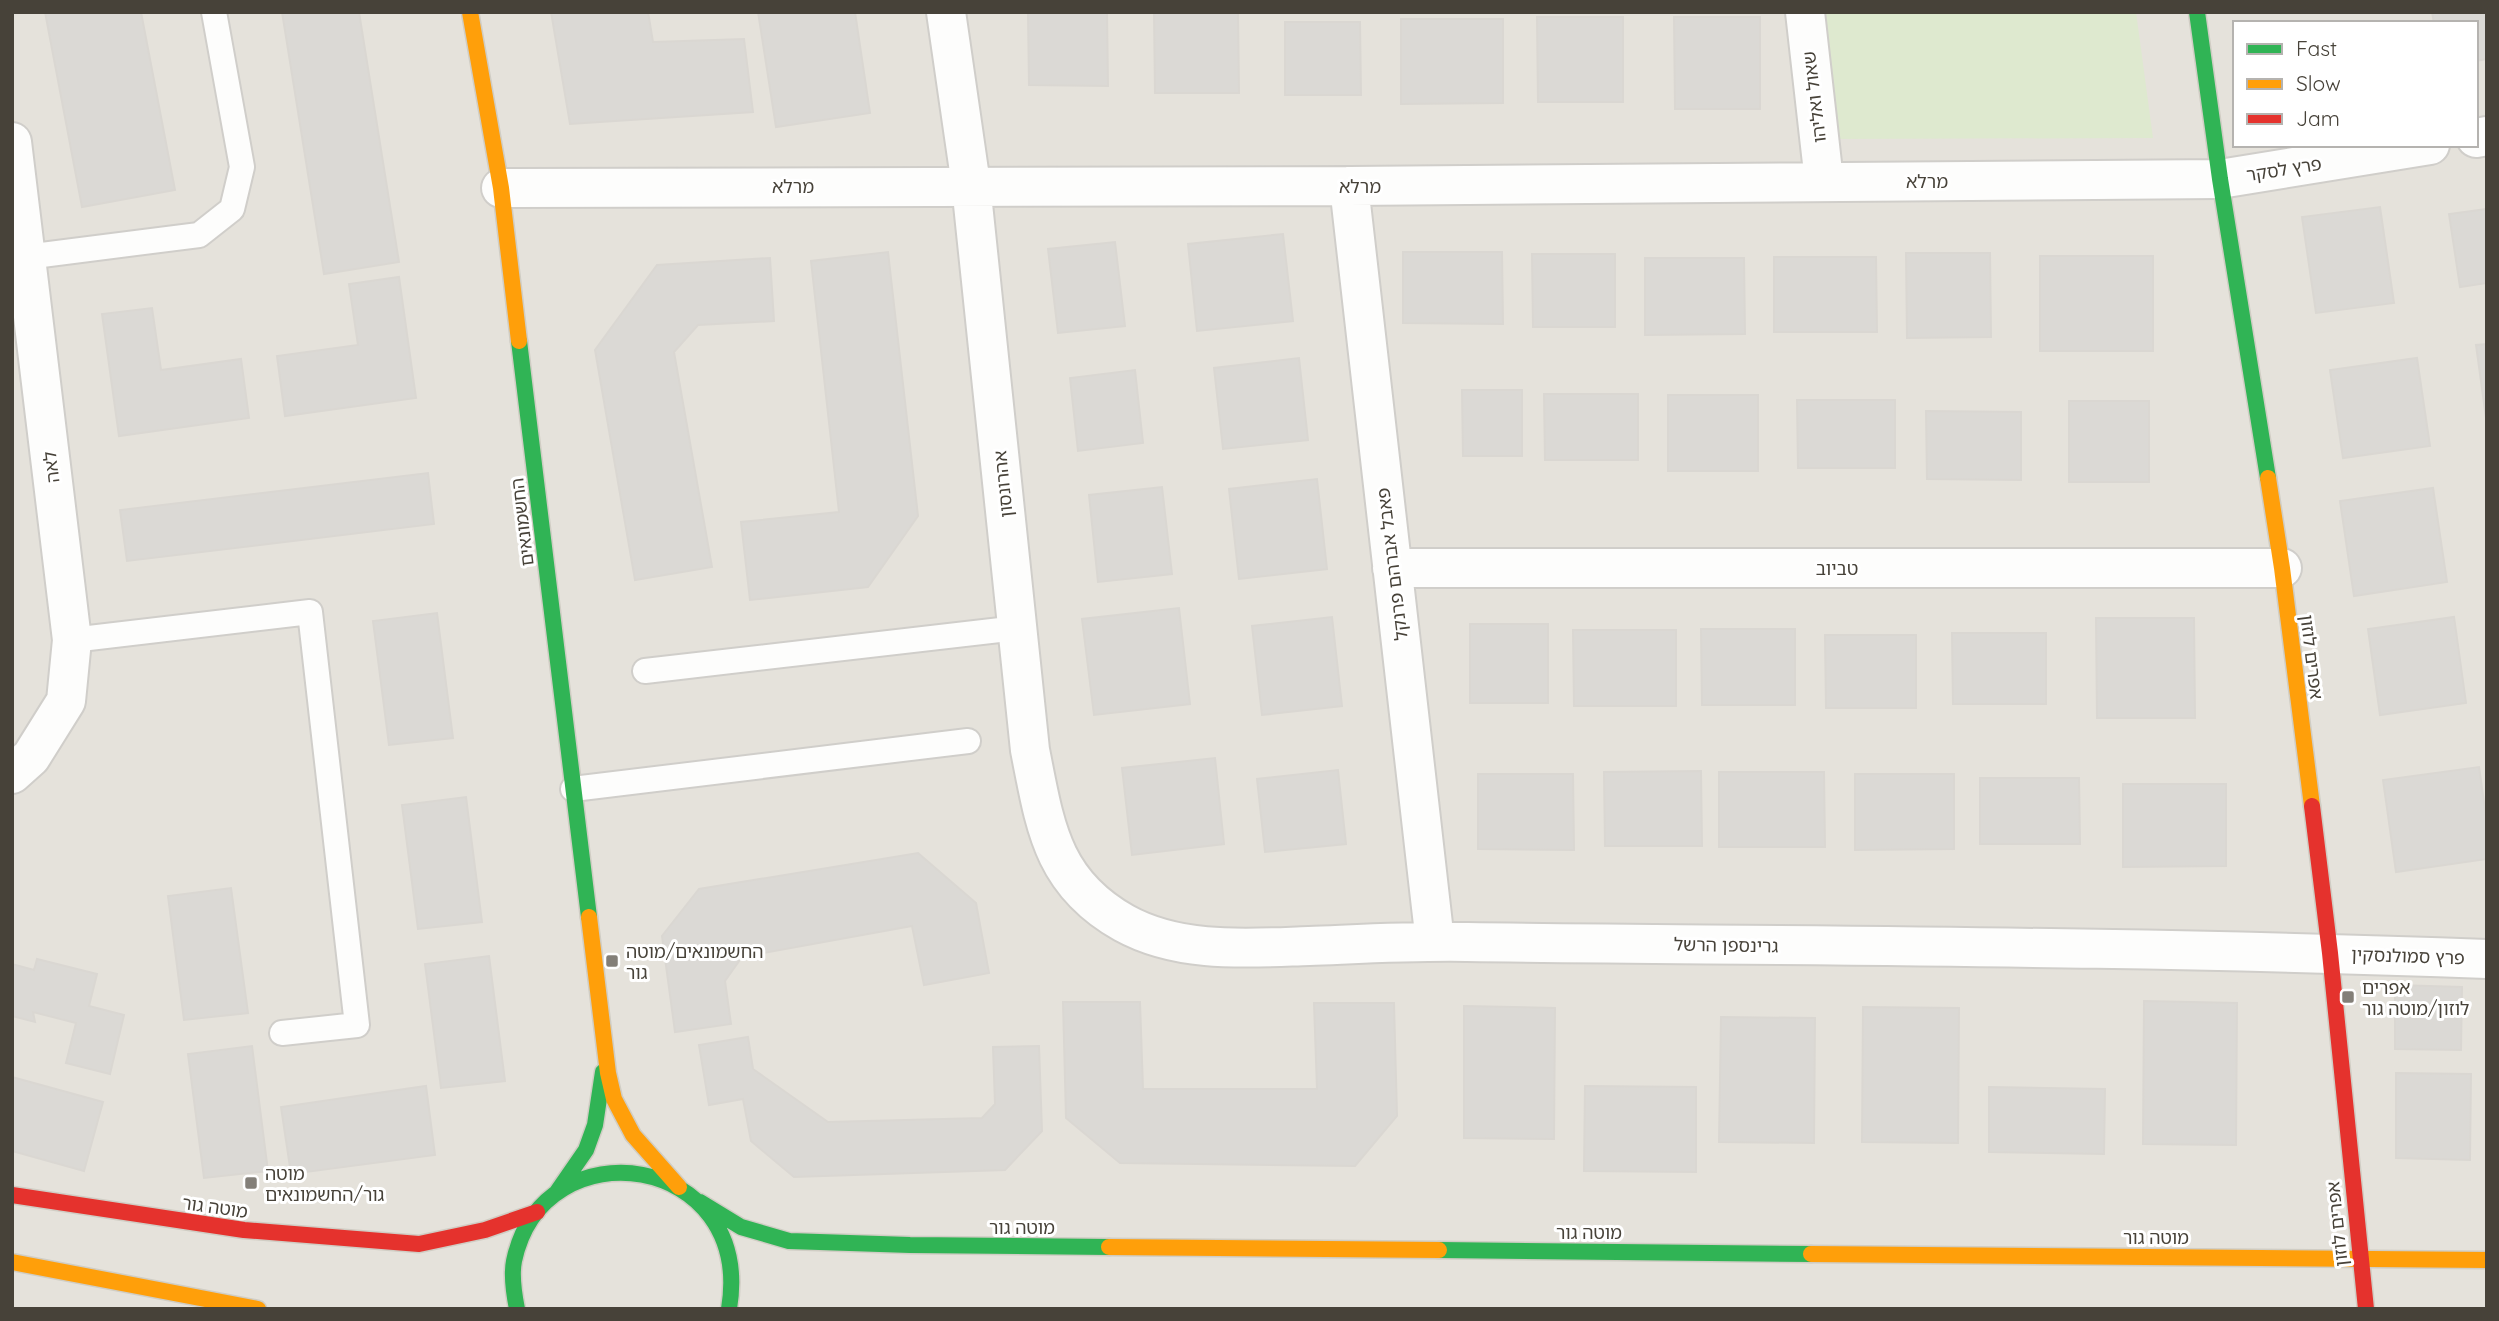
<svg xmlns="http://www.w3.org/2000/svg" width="2499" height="1321" viewBox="0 0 2499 1321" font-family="Quicksand,'Noto Sans Hebrew',sans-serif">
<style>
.residential{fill:#e5e2db;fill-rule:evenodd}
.green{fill:#dee9cf}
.building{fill:#dbd9d5;stroke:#dad7d2;stroke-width:2}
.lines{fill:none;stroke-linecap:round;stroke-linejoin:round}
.lane-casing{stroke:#d0ceca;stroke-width:28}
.street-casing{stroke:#d0ceca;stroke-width:42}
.fast-casing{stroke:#d0cdc4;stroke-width:19}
.slow-casing{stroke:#d0cdc4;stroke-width:19}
.jam-casing{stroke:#d0cdc4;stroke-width:19}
.lane{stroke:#fdfdfc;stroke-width:24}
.street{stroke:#fdfdfc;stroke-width:38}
.fast{stroke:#30b455;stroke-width:16}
.slow{stroke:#ff9f0a;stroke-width:16}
.jam{stroke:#e5322d;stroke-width:16}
.poi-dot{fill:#837f78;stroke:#fff;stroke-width:2.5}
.labels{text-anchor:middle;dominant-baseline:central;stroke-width:6;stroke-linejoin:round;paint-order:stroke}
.street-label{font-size:18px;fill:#474239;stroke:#fff}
.poi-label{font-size:18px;fill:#474239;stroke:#fff;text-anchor:start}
</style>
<rect width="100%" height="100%" fill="#f2f0ec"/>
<path class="residential" d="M 12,12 L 2487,12 L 2487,1309 L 12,1309 ZM 2235,23 L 2476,23 L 2476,145 L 2235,145 Z"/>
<path class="green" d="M 1821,12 L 2136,12 L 2153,138 L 1834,139 Z"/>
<path class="building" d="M 45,12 L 141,12 L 175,190 L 82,207 Z
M 282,12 L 359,12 L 399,262 L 324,274 Z
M 551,12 L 648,12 L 653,42 L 744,39 L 753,112 L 570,124 Z
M 758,12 L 855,12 L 870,113 L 776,127 Z
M 1028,12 L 1107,12 L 1108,86 L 1029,85 Z
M 1154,12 L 1238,12 L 1239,93 L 1155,93 Z
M 2432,12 L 2487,12 L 2487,59 L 2476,61 L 2476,23 L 2434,23 Z
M 1537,17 L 1623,17 L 1623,102 L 1538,102 Z
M 1674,17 L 1760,17 L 1760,109 L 1675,109 Z
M 1401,19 L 1503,19 L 1503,103 L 1401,104 Z
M 1285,22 L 1360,22 L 1361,95 L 1285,95 Z
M 2380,207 L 2394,303 L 2316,313 L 2302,217 Z
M 2487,209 L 2487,283 L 2460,287 L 2449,214 Z
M 1283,234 L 1293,321 L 1197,331 L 1188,244 Z
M 1115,242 L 1125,326 L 1058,333 L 1048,249 Z
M 888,252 L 918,516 L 868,587 L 750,600 L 741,522 L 839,512 L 811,261 Z
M 1403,252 L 1502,252 L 1503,324 L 1403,323 Z
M 1906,253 L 1990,253 L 1991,337 L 1907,338 Z
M 1532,254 L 1615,254 L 1615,327 L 1533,327 Z
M 2040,256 L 2153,256 L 2153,351 L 2040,351 Z
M 1774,257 L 1876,257 L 1877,332 L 1774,332 Z
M 770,258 L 774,321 L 698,325 L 674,352 L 712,567 L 635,580 L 595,350 L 657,265 Z
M 1645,258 L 1744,258 L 1745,334 L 1645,335 Z
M 399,277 L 416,398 L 285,416 L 277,356 L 358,345 L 349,284 Z
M 152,308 L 161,370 L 241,359 L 249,418 L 119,436 L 102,314 Z
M 2487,344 L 2487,418 L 2486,418 L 2476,345 Z
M 1299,358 L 1308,440 L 1223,449 L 1214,368 Z
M 2417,358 L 2430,446 L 2343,458 L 2330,370 Z
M 1135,370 L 1143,443 L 1078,451 L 1070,378 Z
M 1462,390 L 1522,390 L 1522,456 L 1463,456 Z
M 1544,394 L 1638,394 L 1638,460 L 1545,460 Z
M 1668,395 L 1758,395 L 1758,471 L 1668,471 Z
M 1797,400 L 1895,400 L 1895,468 L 1798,468 Z
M 2069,401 L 2149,401 L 2149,482 L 2069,482 Z
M 1926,411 L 2021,412 L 2021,480 L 1927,479 Z
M 428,473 L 434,524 L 127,561 L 120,510 Z
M 1317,479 L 1327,569 L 1239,579 L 1229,489 Z
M 1162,487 L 1172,574 L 1098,582 L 1089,495 Z
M 2433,488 L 2447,582 L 2354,596 L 2340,501 Z
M 1179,608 L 1190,704 L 1094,715 L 1082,619 Z
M 437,613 L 453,738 L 389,745 L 373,621 Z
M 1332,617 L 1342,706 L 1262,715 L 1252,626 Z
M 2454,617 L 2466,703 L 2380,715 L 2368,629 Z
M 2096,618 L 2194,618 L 2195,718 L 2097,718 Z
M 1470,624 L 1548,624 L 1548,703 L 1470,703 Z
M 1701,629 L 1795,629 L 1795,705 L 1702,705 Z
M 1573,630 L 1676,630 L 1676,706 L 1574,706 Z
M 1952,633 L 2046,633 L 2046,704 L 1953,704 Z
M 1825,635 L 1916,635 L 1916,708 L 1826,708 Z
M 1215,758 L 1224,844 L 1132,855 L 1122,768 Z
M 2479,767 L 2487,823 L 2487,859 L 2396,872 L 2383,780 Z
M 1338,770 L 1346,844 L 1265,852 L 1257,779 Z
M 1701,771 L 1702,846 L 1605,846 L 1604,772 Z
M 1719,772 L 1824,772 L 1825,847 L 1719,847 Z
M 1478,774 L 1573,774 L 1574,850 L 1478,849 Z
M 1855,774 L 1954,774 L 1954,849 L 1855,850 Z
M 1980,778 L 2079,778 L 2080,844 L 1980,844 Z
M 2123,784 L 2226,784 L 2226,866 L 2123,867 Z
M 466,797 L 482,922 L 418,929 L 402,805 Z
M 918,853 L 976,903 L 989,973 L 924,985 L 912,926 L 742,957 L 725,981 L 731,1024 L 675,1032 L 662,936 L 699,889 Z
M 231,888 L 248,1013 L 184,1020 L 168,896 Z
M 489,956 L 505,1081 L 441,1088 L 425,964 Z
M 37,959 L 97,974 L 89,1006 L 124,1015 L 110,1074 L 66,1063 L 76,1023 L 33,1012 L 35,1022 L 12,1016 L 12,964 L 34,970 Z
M 2395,985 L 2462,987 L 2461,1050 L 2395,1049 Z
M 2144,1001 L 2237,1003 L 2236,1145 L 2143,1144 Z
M 1063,1002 L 1140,1002 L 1143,1089 L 1317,1089 L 1314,1003 L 1394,1003 L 1397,1116 L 1355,1166 L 1120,1163 L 1066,1118 Z
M 1464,1006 L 1555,1008 L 1554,1139 L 1464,1138 Z
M 1863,1007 L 1959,1008 L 1958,1143 L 1862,1142 Z
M 1721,1017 L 1815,1018 L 1814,1143 L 1719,1142 Z
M 748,1037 L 753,1069 L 828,1122 L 982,1118 L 995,1104 L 993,1047 L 1039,1046 L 1042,1131 L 1005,1170 L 794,1177 L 751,1141 L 743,1099 L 709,1105 L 699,1045 Z
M 252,1046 L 268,1171 L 204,1178 L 188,1054 Z
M 2396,1073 L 2471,1074 L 2470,1160 L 2396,1158 Z
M 12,1077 L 103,1102 L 84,1171 L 12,1151 Z
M 426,1086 L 435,1155 L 291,1174 L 281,1107 Z
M 1585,1086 L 1696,1087 L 1696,1172 L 1584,1171 Z
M 1989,1087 L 2105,1089 L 2104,1154 L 1989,1152 Z"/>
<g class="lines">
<g class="lane-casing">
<path id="lane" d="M 26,257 L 199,235 L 232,209 L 242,167 L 214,12
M 72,640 L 310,612 L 357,1025 L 282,1033
M 645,671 L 1018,628
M 573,789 L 968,741"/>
</g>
<g class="street-casing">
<path id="street" d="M 946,12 L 971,185 L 1030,750 C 1045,825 1051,882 1124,923 C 1180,954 1248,948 1309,946 C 1362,944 1415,941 1467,942 C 1807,946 2147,946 2487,959
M 1805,12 L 1824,181
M 2476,138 L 2487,136
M 12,142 L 72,640 L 66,701 L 31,757 L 12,774
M 1349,186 L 1435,942
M 501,188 L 1349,186 L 2220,179 L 2430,145
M 1392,568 L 2282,568"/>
</g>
<g class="fast-casing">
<path id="fast" d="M 2197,12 L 2220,179 L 2268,478
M 519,341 L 589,917
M 557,1192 L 586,1150 L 595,1125 L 603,1072
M 700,1202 L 741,1227 L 789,1241 L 910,1245 L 1109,1247
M 1439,1250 L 1811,1254
M 517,1309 C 514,1294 511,1276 514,1261 C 543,1123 755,1153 729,1309"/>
</g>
<g class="slow-casing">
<path id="slow" d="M 470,12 L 501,188 L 519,341
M 2268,478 L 2282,568 L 2312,806
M 589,917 L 608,1073 L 614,1099 L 633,1135 L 679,1187
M 1109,1247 L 1439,1250
M 1811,1254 L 2487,1260
M 12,1262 L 258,1309"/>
</g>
<g class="jam-casing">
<path id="jam" d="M 2312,806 L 2330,953 L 2366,1309
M 12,1195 L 244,1230 L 419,1244 L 485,1230 L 537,1212"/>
</g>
<use href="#lane" class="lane"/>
<use href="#street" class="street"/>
<use href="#fast" class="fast"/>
<use href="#slow" class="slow"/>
<use href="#jam" class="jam"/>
</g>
<g class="poi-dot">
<rect x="605" y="954" width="14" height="14" rx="3.5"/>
<rect x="2341" y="990" width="14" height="14" rx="3.5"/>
<rect x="244" y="1176" width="14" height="14" rx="3.5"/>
</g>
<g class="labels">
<g class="street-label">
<text transform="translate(1814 97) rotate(-97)">שאול ואליהו</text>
<text transform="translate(2284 169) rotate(-9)">פרץ לסקר</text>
<text x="1927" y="181">מרלא</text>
<text x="793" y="186">מרלא</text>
<text x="1360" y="186">מרלא</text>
<text transform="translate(51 467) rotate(-97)">לאה</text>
<text transform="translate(1003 484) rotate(-96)">אהרונסון</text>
<text transform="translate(522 522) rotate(-97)">החשמונאים</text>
<text transform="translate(1392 564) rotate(-97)">פאבל אברהם פרנקל</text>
<text x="1837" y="568">טביוב</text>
<text transform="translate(2312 657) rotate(83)">אפרים לוזון</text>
<text transform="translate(1726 945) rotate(1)">גרינספן הרשל</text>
<text transform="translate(2408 956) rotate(2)">פרץ סמולנסקין</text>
<text transform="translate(215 1207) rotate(8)">מוטה גור</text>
<text transform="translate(2337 1224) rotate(-96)">אפרים לוזון</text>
<text x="1022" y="1227">מוטה גור</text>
<text x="1589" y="1232">מוטה גור</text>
<text x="2156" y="1237">מוטה גור</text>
</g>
<g class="poi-label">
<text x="626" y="951">החשמונאים/מוטה<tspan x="626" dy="21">גור</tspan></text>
<text x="2362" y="987">אפרים<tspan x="2362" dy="21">לוזון/מוטה גור</tspan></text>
<text x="265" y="1173">מוטה<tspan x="265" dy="21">גור/החשמונאים</tspan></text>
</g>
</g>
<rect width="2499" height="1321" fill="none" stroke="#474239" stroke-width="28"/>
<rect x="2233" y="21" width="245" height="126" fill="#ffffff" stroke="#b5b3b0" stroke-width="2"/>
<rect x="2247" y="44" width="35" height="10" fill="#30b455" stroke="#b5b3b0" stroke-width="2"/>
<text x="2296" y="56" font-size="21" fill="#474239">Fast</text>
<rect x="2247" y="79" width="35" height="10" fill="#ff9f0a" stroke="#b5b3b0" stroke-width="2"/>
<text x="2296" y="91" font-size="21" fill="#474239">Slow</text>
<rect x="2247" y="114" width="35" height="10" fill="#e5322d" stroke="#b5b3b0" stroke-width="2"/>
<text x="2296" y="126" font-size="21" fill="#474239">Jam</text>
</svg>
